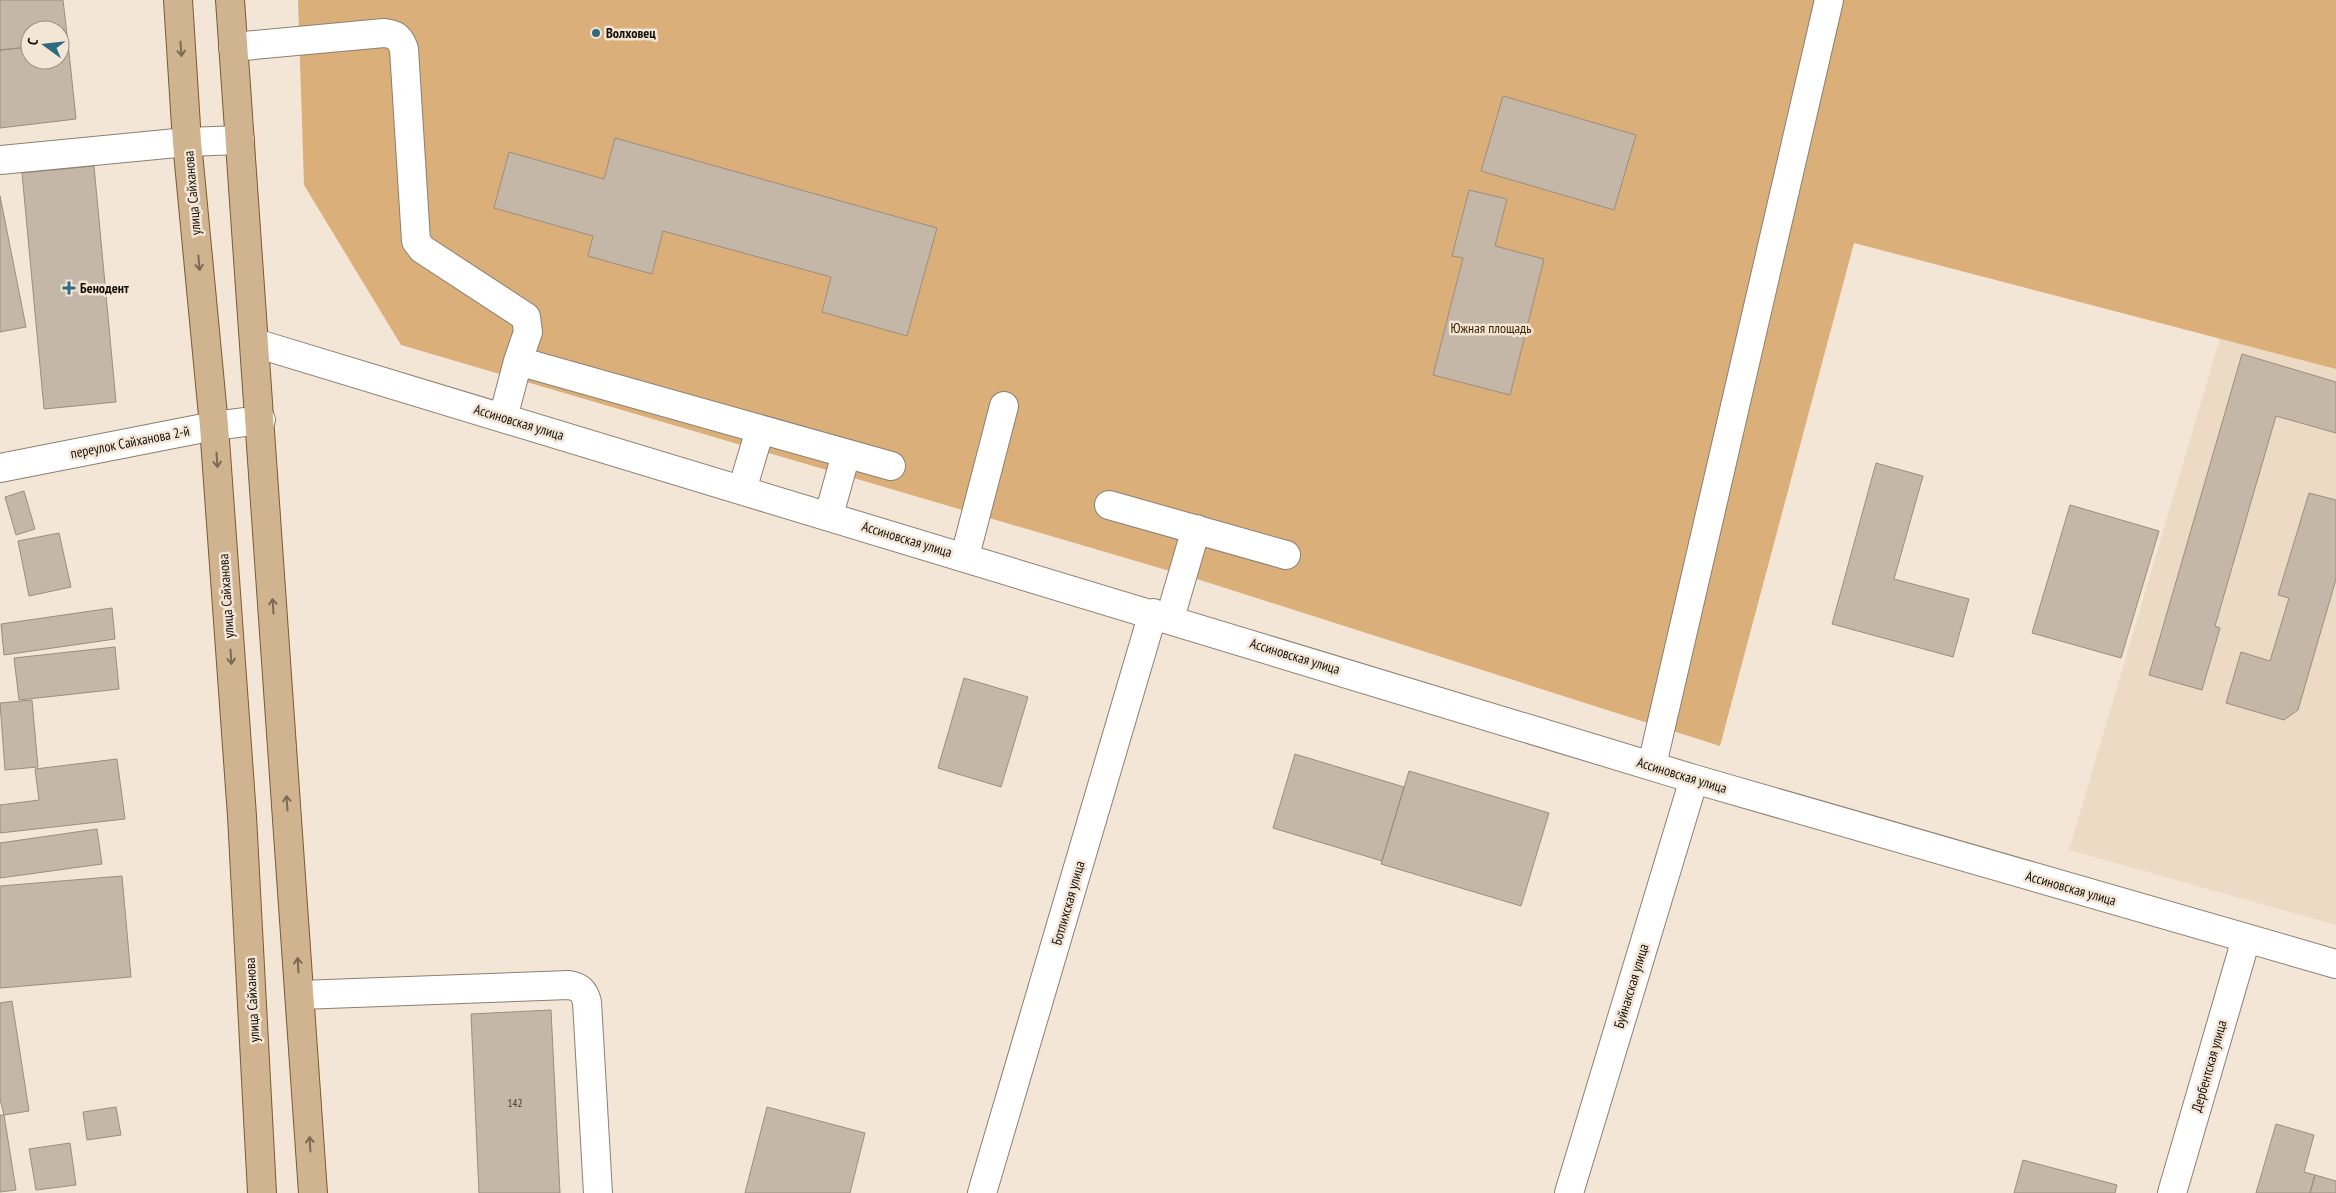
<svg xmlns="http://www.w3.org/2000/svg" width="2336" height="1193" viewBox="0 0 2336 1193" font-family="'PT Sans Narrow',sans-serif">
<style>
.built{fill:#eddac4}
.green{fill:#daaf79}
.building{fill:#c4b7a7;stroke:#9a8d7f}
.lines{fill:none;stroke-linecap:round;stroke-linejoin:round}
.minor-casing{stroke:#8c7f71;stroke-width:30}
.major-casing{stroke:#7a5a31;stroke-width:30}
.minor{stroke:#fff;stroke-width:28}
.major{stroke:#d0b490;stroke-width:28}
.oneway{stroke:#7b6a54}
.poi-dot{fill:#2c6c80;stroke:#f4e6d6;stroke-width:2}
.labels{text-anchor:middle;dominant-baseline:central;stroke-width:5;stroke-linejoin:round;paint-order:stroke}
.number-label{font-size:11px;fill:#403a31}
.poi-label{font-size:14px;font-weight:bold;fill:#14100a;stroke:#f4e6d6;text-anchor:start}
.street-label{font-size:14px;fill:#14100a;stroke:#f4e6d6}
.park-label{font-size:14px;fill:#3e2500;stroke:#f4e6d6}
</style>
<rect width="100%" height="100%" fill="#f4e6d6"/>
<path class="built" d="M 2220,338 L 2336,369 L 2336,925 L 2069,850 Z"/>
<path class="green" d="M 298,0 L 2336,0 L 2336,369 L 1854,243 L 1720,746 L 1197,579 L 401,345 L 304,185 Z"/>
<path class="building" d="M 0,0 L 63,0 L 68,43 L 60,44 L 60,30 L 30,30 L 30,47 L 0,50 Z
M 68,43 L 76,119 L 0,128 L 0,50 L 30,47 L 30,60 L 60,60 L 60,44 Z
M 1503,96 L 1636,135 L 1614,210 L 1481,171 Z
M 615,138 L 937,228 L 907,336 L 822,312 L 831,277 L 663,231 L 652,274 L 588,256 L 593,236 L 494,208 L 509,152 L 604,179 Z
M 94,166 L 116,402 L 44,409 L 22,173 Z
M 1469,190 L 1507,199 L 1495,246 L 1544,259 L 1510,395 L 1433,375 L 1463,258 L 1452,256 Z
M 0,196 L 26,327 L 0,332 Z
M 2242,354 L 2336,382 L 2336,433 L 2276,416 L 2215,626 L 2220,628 L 2202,690 L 2149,675 Z
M 1876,463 L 1923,476 L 1894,579 L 1969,599 L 1953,657 L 1832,624 Z
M 24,491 L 35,529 L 16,535 L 5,497 Z
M 2309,493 L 2336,500 L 2336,579 L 2298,710 L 2284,720 L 2226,703 L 2241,652 L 2270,661 L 2289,598 L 2278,595 Z
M 2070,505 L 2159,531 L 2121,658 L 2032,633 Z
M 59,533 L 71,587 L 29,596 L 18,541 Z
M 112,608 L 115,639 L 4,655 L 1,624 Z
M 115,647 L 119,689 L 19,700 L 14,658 Z
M 964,678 L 1028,697 L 1001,787 L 938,768 Z
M 32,700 L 38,767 L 5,770 L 0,703 Z
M 1295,754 L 1404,787 L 1382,861 L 1273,828 Z
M 117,759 L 125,819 L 0,833 L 0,805 L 39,800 L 35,769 Z
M 1409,771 L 1549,813 L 1521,906 L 1381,864 Z
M 97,829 L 102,864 L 0,878 L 0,843 Z
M 122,876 L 131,977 L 0,988 L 0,886 Z
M 12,1001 L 29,1111 L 4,1115 L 0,1099 L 0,1003 Z
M 551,1010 L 560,1193 L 479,1193 L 471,1014 Z
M 116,1107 L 121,1135 L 87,1140 L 83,1112 Z
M 767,1107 L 865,1133 L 850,1193 L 745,1193 Z
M 0,1115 L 4,1115 L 16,1190 L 0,1192 Z
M 2276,1124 L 2314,1135 L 2304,1172 L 2315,1175 L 2310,1193 L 2256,1193 Z
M 70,1143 L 76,1185 L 36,1190 L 29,1149 Z
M 2023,1160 L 2117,1185 L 2115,1193 L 2014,1193 Z
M 2315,1175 L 2336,1181 L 2336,1193 L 2310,1193 Z"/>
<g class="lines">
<g class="minor-casing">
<path id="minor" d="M 233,47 L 384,33 C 396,34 400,38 404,49 L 416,241 L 422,249 L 526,317 L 528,332 L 518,361
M 0,160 L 187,142 L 240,140
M 255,343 L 1694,779 L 2336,964
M 503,418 L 518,361 L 891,466
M 0,468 L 214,426 L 261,420
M 742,490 L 760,430
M 1109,505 L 1286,555
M 829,515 L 846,454
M 965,556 L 1004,406
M 1170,618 L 1196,529
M 1652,765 L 1829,0
M 300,995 L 569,985 C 580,987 584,991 587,1002 L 598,1193
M 982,1193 L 1153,613
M 1569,1193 L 1694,779
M 2172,1193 L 2246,939"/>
</g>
<g class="major-casing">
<path id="major" d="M 178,0 L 187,142 L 214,426 L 242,816 L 262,1193
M 230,0 L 313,1193"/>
</g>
<use href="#minor" class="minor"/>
<use href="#major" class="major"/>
</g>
<defs><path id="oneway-shaft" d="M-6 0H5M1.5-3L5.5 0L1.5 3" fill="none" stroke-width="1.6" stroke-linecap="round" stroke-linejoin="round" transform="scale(1.25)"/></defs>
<g class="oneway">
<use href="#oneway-shaft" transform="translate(181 49) rotate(86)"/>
<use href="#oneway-shaft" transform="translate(199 263) rotate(85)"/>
<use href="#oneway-shaft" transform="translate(217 460) rotate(86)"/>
<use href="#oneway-shaft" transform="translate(273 606) rotate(-94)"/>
<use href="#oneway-shaft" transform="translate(231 657) rotate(86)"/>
<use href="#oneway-shaft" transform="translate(287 803) rotate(-94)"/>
<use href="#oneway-shaft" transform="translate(298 965) rotate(-94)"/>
<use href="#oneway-shaft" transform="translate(310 1144) rotate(-93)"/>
</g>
<g class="poi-dot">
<circle cx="596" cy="33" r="5"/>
<path d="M66.5 280.5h5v5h5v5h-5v5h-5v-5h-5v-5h5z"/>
</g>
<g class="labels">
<g class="number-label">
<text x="515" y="1103">142</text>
</g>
<g class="poi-label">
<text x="606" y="33">Волховец</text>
<text x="80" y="288">Бенодент</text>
</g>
<g class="street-label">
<text transform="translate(192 193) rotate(-95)">улица Сайханова</text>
<text transform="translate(519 422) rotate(17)">Ассиновская улица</text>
<text transform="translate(130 442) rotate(-11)">переулок Сайханова 2-й</text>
<text transform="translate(907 539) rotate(17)">Ассиновская улица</text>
<text transform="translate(226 596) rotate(-94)">улица Сайханова</text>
<text transform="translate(1295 656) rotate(17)">Ассиновская улица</text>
<text transform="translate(1682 775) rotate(17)">Ассиновская улица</text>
<text transform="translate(2071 888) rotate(16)">Ассиновская улица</text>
<text transform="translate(1068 903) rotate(-74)">Ботлихская улица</text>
<text transform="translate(1631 986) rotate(-73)">Буйнакская улица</text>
<text transform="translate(252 1000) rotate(-93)">улица Сайханова</text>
<text transform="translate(2209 1066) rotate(-74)">Дербентская улица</text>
</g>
<g class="park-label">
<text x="1491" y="328">Южная площадь</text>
</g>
</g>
<g transform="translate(45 45) rotate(285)"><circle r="24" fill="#f4e6d6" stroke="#9a9084"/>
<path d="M0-4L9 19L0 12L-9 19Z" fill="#2c6c80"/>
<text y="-8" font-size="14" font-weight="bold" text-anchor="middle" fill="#14100a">С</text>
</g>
</svg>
